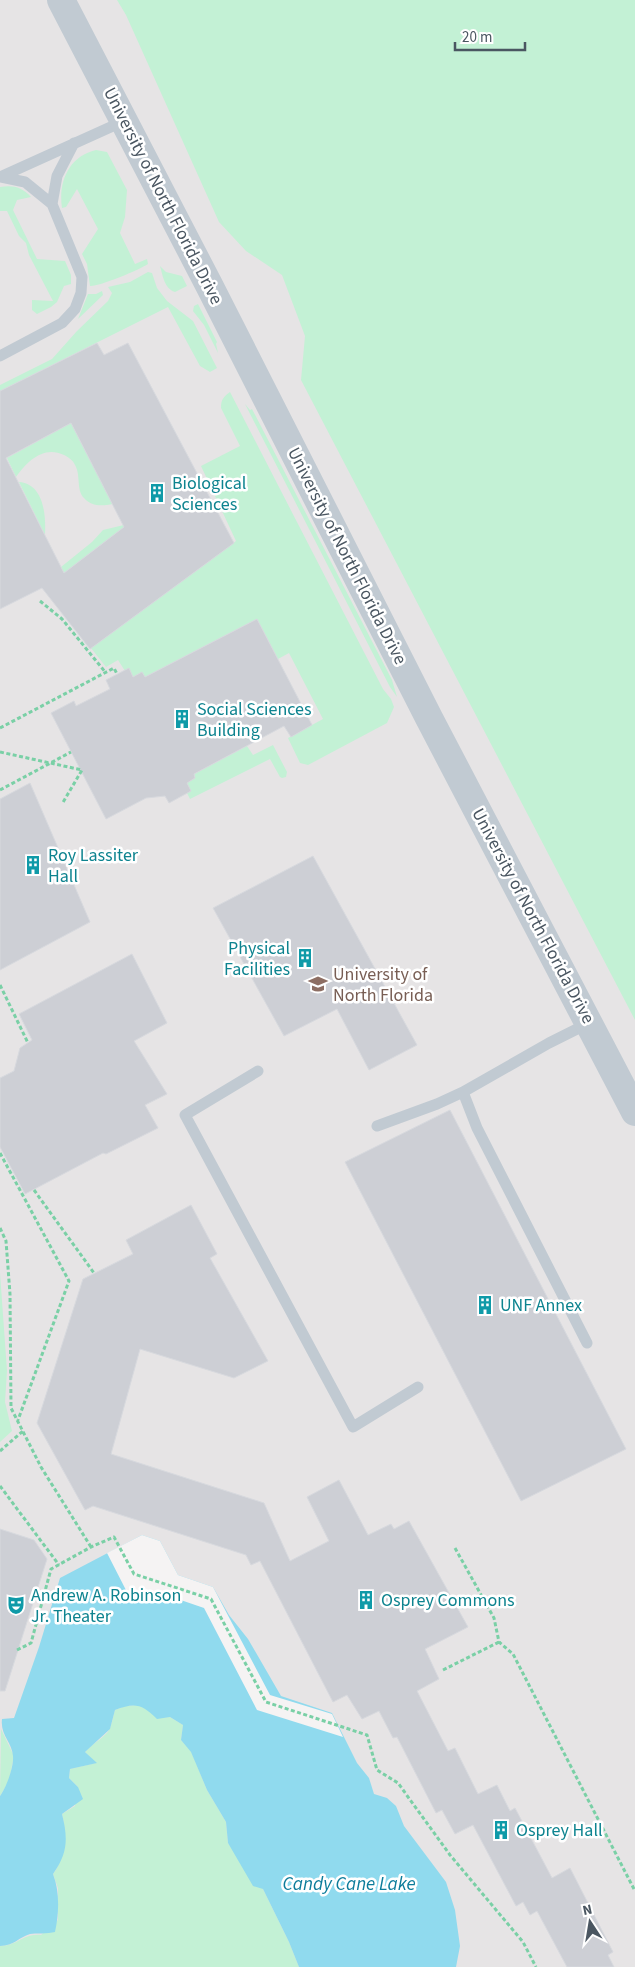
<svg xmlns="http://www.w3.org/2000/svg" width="635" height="1967" viewBox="0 0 635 1967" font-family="'Source Sans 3',sans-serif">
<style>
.education{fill:#e6e4e5}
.green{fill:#c3f1d5}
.water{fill:#90daee}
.pier{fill:#f5f3f3}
.building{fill:#cdcfd5;stroke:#d7d9de;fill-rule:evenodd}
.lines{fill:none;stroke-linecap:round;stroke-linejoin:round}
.path{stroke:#7ad0a6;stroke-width:3;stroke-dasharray:4 2.5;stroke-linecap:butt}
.service{stroke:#c1cad2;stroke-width:11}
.tertiary{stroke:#c1cad2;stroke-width:28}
.path-bridge{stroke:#7ad0a6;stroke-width:3;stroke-dasharray:4 2.5;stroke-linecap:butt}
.labels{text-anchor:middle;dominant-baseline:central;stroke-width:5;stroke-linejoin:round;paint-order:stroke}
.street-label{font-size:18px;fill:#4a5661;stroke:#fff}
.culture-label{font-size:18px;fill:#0d838f;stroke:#fff;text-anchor:start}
.education-label{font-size:18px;fill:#785e54;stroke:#fff;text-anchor:start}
.water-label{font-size:19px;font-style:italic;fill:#0c7c9b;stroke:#fff}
</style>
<rect width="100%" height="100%" fill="#f5f3f3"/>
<path class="education" d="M 0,0 L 635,0 L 635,1967 L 0,1967 Z"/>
<path class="green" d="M 117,0 L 635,0 L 635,1020 L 301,380 L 305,336 L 282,275 L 246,251 L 219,222 L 126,15 Z
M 96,150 L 107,152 L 127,190 L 125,217 L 120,233 L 135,264 L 147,259 L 148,264 C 139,270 98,287 90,286 L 87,264 L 82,254 L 98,229 L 77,189 L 66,207 L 62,208 C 58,182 69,156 96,150 Z
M 0,187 C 13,185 22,187 31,197 L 17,200 L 13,210 L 37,259 L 65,261 L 71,275 L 71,284 L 64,286 L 57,302 L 51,307 L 37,314 L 32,310 L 32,300 L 53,301 L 29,255 L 26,243 L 19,236 L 7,211 L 0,211 Z
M 160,266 L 166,272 L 182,276 L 187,286 L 175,292 C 164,288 163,276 160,266 Z
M 148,272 L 152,273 L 157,288 L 167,301 L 193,321 L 217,368 L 210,372 L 200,366 L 168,307 L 0,391 L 0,385 L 52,359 L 77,331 L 108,301 L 112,293 L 108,287 L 130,282 Z
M 102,291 L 103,295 L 78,319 L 88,294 L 96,294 Z
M 198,304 L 217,342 L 216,344 L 218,353 L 204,325 L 193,311 L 194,306 Z
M 230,392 L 383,689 L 391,699 L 394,707 L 387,723 L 308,765 L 300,763 L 288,738 L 323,719 L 289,653 L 278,659 L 257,619 L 145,677 L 133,677 L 129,669 L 125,671 L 118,660 L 106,667 L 91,648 L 236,541 L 201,466 L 240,446 L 221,408 C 221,400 223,397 230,392 Z
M 245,404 L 250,410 L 252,409 L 392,680 L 397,697 L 390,687 Z
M 71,423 L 113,504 C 102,506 92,507 84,498 C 76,490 81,475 75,465 C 73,460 68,457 64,455 C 44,445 27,461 16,477 L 7,458 Z
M 19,482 C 44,484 46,515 45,535 Z
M 128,524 L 64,573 L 61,567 L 92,542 L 103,530 Z
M 273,745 L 287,772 L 286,777 L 282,778 L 280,777 L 270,759 L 190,799 L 187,793 L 191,791 L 187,783 L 195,778 L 194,774 L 247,746 L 253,755 Z
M 0,1273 L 7,1371 L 5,1402 L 12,1431 L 0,1442 Z
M 138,1705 L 149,1710 L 157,1718 L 170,1717 L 183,1725 L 181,1740 L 191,1751 L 207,1790 L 226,1822 L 228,1843 L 263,1889 L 289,1942 L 299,1967 L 0,1967 L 0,1946 C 17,1946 24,1933 41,1935 L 58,1920 L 58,1888 L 53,1874 C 65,1858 67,1833 62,1814 L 75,1806 L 78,1787 L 69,1778 L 70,1769 L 96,1763 L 85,1752 C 92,1744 105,1737 109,1730 C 112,1725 113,1716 115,1710 L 125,1706 Z
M 1,1729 L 14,1756 L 9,1781 L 0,1796 Z"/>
<path class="water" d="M 142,1535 L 160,1541 L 178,1575 L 213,1587 L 229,1615 L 248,1639 L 281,1696 L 332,1713 L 357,1763 L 369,1778 L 374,1794 L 387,1798 L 396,1806 L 404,1826 L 446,1882 L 455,1910 L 460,1946 L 456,1967 L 299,1967 L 289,1942 L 263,1889 L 253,1886 L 228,1843 L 226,1822 L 207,1790 L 191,1752 L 181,1740 L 183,1725 L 170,1717 L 157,1719 C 142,1704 135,1702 115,1710 L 110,1729 L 85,1752 L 97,1763 L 70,1769 L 69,1778 L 78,1787 L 83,1799 L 62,1814 C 68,1838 68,1853 53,1874 C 60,1892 59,1914 55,1932 C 48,1934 35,1933 30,1934 C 19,1937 14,1946 0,1946 L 0,1796 C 6,1788 14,1767 13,1756 C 12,1742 0,1735 2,1719 L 14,1718 L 39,1647 L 60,1578 Z"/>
<path class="pier" d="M 142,1535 L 160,1541 L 178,1575 L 213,1587 L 270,1695 L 332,1714 L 343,1737 L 257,1710 L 204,1608 L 169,1596 L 155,1603 L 129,1596 L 107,1553 Z"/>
<path class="building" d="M 97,343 L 104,355 L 128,343 L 234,543 L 90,649 L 42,588 L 0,609 L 0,391 ZM 71,423 L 124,527 L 64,573 L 6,458 Z
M 257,619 L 312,725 L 291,737 L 284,726 L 194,774 L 195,778 L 187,783 L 191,791 L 169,803 L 165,796 L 146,798 L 106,819 L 51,713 L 74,701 L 76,706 L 110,689 L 106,680 L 129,668 L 133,677 L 142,672 L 145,677 Z
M 30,783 L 90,922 L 0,970 L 0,799 Z
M 313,856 L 417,1045 L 369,1070 L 337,1009 L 284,1036 L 213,908 Z
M 132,954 L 167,1023 L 134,1041 L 167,1094 L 145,1105 L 158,1128 L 106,1154 L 103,1153 L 25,1194 L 0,1147 L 0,1078 L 14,1071 L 20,1048 L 32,1040 L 19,1014 Z
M 450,1110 L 626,1449 L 521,1501 L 345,1162 Z
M 191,1205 L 217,1254 L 210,1258 L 268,1361 L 234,1378 L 140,1349 L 111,1454 L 264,1503 L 290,1561 L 329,1541 L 307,1497 L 339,1480 L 368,1535 L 391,1524 L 394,1529 L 409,1521 L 468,1627 L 425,1649 L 439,1679 L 417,1691 L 448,1751 L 455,1748 L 478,1794 L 497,1785 L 510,1811 L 515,1808 L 552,1878 L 570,1868 L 613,1952 L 608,1955 L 614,1967 L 567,1967 L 537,1911 L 530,1915 L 523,1902 L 516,1906 L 473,1825 L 455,1834 L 442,1810 L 436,1813 L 397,1737 L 393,1738 L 379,1711 L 362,1719 L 347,1695 L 333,1702 L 260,1561 L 251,1565 L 246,1555 L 93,1506 L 85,1510 L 37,1423 L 83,1279 L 133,1254 L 126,1240 Z
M 0,1529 L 34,1540 L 47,1559 L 5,1691 L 0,1691 Z"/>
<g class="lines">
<path class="path" d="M 40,601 L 62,619 L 106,673
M 0,728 L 114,668 L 117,674
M 0,752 L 82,770 L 62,804
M 0,985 L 28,1043
M 0,1153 L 69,1281 L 18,1420
M 34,1190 L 94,1273
M 0,1228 L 6,1241 L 10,1294 L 11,1408 L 41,1467 L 91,1547
M 0,1451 L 23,1431
M 0,1486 L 59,1565
M 455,1548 L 494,1618 L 499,1642 L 513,1654 L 635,1891
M 17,1650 L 31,1643 L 51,1569 L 91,1547 L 114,1537 L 134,1574 L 211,1599 L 266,1702 L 367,1735 L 377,1770 L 398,1783 L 450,1855 L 523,1942 L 536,1967
M 443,1670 L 499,1642"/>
<path class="service" d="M 0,177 L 124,121
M 0,177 L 25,182 L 52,204
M 0,356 L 62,323 L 75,309 L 81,293 L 82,277 L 52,204 L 57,176 L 74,143
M 258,1071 L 185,1115 L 353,1427 L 418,1387
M 377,1126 L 437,1104 L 463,1092
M 587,1343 L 477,1128 L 463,1092 L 549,1043 L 589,1023"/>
<path class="tertiary" d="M 61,0 L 209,285 L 429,718 L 635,1112"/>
<path class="path-bridge" d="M 0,790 L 71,752"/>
</g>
<defs>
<g id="building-bare" transform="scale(1.5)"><path d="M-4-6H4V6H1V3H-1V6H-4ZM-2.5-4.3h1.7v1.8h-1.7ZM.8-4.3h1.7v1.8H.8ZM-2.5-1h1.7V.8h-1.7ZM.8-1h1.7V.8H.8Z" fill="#0f9aa8" stroke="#fff" stroke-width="2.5" paint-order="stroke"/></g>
<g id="university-bare" transform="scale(1.5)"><path d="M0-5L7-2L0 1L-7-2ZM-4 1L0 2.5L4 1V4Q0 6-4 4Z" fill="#8d6e63" stroke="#fff" stroke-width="2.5" paint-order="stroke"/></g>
<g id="theatre-bare" transform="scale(1.5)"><path d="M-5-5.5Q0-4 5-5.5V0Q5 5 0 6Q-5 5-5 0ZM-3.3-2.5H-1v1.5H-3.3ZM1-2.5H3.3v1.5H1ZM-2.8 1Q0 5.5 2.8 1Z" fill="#0f9aa8" stroke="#fff" stroke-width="2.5" paint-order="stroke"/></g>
</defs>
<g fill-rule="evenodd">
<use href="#building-bare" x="157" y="493"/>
<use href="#building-bare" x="182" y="719"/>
<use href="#building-bare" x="33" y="865"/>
<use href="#building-bare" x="305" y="958"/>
<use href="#university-bare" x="318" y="984"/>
<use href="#building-bare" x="485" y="1305"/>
<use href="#building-bare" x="366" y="1600"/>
<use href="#theatre-bare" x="16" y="1605"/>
<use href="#building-bare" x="501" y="1830"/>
</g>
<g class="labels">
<g class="street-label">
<text transform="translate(163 196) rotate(63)">University of North Florida Drive</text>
<text transform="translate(347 556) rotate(63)">University of North Florida Drive</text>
<text transform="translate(533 916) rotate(62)">University of North Florida Drive</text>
</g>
<g class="culture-label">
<text x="172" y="483">Biological<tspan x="172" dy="21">Sciences</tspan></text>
<text x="197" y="709">Social Sciences<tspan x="197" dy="21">Building</tspan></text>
<text x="48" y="855">Roy Lassiter<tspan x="48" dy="21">Hall</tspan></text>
<text x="290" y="948" text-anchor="end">Physical<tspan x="290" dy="21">Facilities</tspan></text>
<text x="500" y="1305">UNF Annex</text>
<text x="31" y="1595">Andrew A. Robinson<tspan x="31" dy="21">Jr. Theater</tspan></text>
<text x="381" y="1600">Osprey Commons</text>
<text x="516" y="1830">Osprey Hall</text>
</g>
<g class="education-label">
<text x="333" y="974">University of<tspan x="333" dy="21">North Florida</tspan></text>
</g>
<g class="water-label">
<text x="349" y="1884">Candy Cane Lake</text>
</g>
</g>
<g transform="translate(590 1922) rotate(348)" stroke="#ffffff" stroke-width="4" paint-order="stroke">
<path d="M0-4L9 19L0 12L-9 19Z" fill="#4a5661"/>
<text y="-8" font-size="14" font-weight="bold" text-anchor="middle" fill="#4a5661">N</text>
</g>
<path d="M455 42v8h70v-8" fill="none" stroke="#4a5661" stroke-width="2.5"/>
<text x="462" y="42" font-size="15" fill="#4a5661" stroke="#ffffff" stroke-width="4" paint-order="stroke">20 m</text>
</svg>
